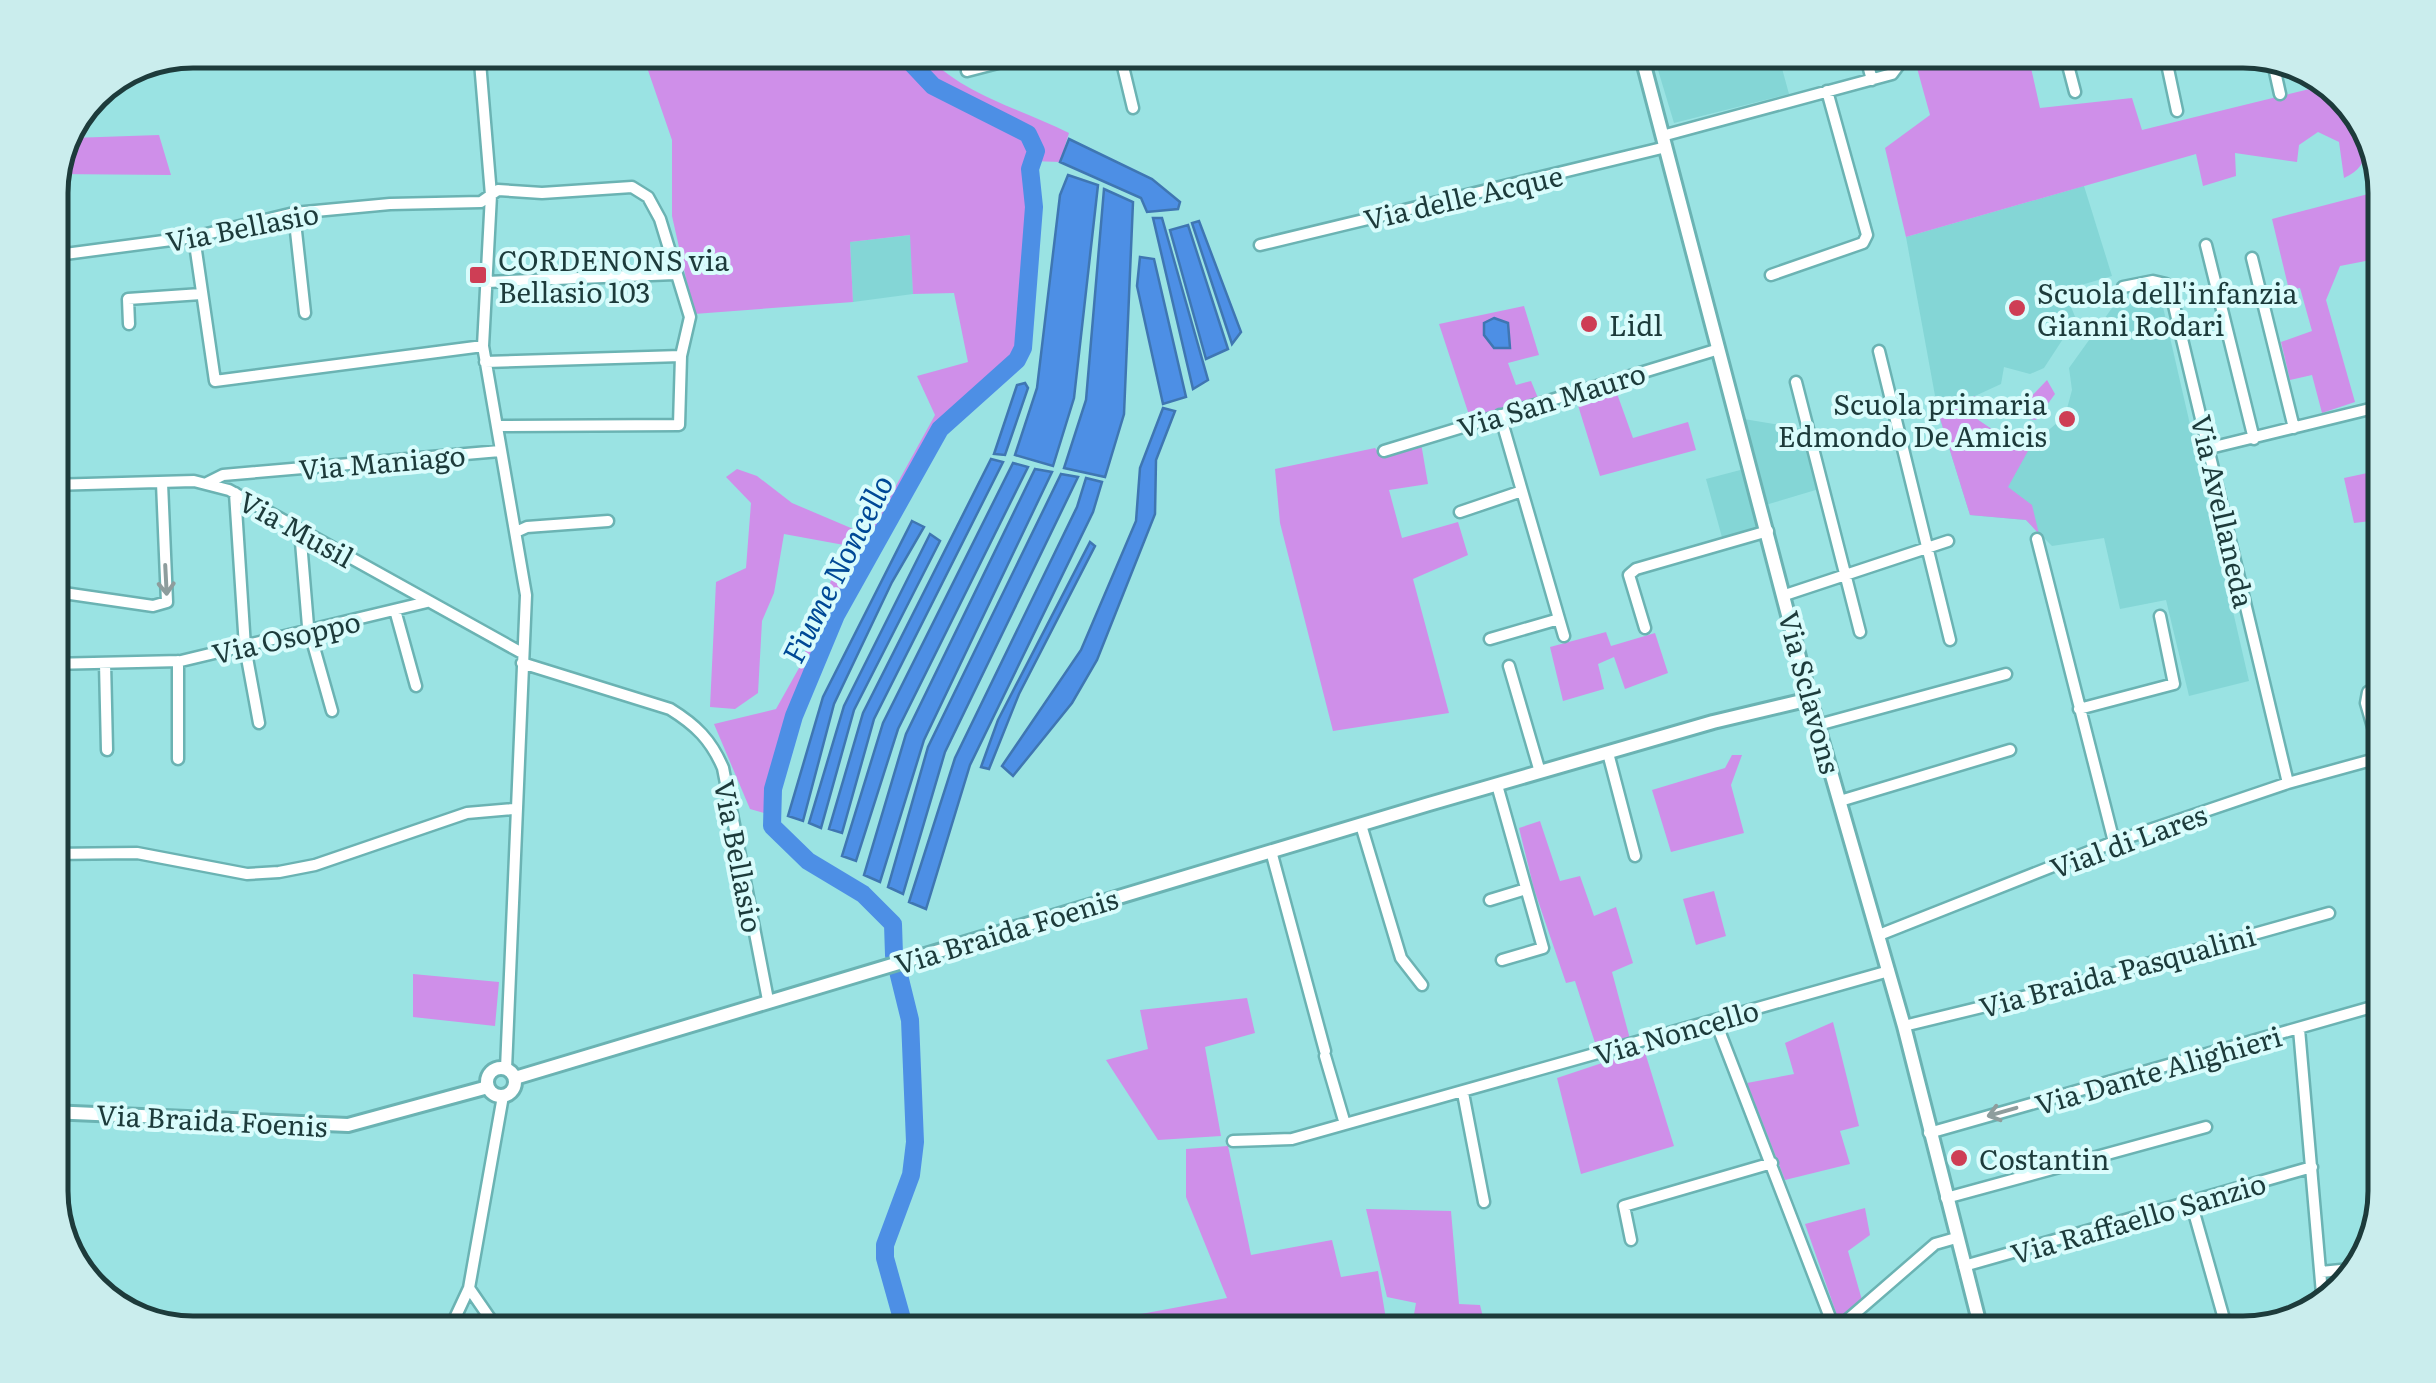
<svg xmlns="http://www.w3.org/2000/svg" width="2436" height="1383" viewBox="0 0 2436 1383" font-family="Literata,serif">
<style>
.built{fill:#84d6d6}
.green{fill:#cf8fe9}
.water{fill:#4d8fe5;stroke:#3f76b2;stroke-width:2.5}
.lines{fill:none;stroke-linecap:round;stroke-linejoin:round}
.river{stroke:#4d8fe5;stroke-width:18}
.minor-casing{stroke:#6bb3b3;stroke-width:15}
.tertiary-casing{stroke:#6bb3b3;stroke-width:18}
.minor{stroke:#fff;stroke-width:10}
.tertiary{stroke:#fff;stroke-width:12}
.oneway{stroke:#8e9d9d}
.poi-dot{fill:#ce3e55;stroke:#d9fcfc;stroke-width:4}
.labels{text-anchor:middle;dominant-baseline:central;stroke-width:8;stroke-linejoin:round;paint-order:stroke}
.street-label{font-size:28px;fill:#1d3b3b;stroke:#d9fcfc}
.poi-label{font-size:28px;fill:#1d3b3b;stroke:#d9fcfc;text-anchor:start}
.water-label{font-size:30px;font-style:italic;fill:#004996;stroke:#d9fcfc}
.rim{fill:none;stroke:#1d3b3b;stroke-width:5}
</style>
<rect width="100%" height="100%" fill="#9ae3e3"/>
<path class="built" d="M 1652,50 L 1777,50 L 1789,94 L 1674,123 Z
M 2084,186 L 2112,276 L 2064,290 L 2076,319 L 2044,368 L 2030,374 L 2004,367 L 2001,384 L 1975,396 L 1979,404 L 1970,415 L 2017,446 L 2037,440 L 2065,416 L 2072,390 L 2069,368 L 2112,308 L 2134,296 L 2152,295 L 2163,307 L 2249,681 L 2189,696 L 2166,600 L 2120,609 L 2104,538 L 2052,546 L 2026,520 L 1970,515 L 1938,412 L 1906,237 Z
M 911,235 L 913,294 L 853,302 L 850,242 Z
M 1738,418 L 1804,429 L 1819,489 L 1762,506 Z
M 1748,468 L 1763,529 L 1723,541 L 1706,479 Z"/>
<path class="green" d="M 641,50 L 922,50 C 960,95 1018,107 1069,133 L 1060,162 L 1032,161 L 1034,207 L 1023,348 L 1017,360 L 947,421 L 928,448 C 872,572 794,666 771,806 L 764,813 L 750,809 L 714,724 L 776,709 L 799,668 L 844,545 L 784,534 L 774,593 L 762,621 L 758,693 L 735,709 L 710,707 L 716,582 L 746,568 L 751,503 L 726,477 L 737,469 L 757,476 L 792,503 L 858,531 L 881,513 L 935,415 L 917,376 L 968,362 L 954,293 L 913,294 L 910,235 L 850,242 L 853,302 L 694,314 L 672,216 L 672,140 Z
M 1912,50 L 2027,50 L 2040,108 L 2132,98 L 2142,130 L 2330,84 C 2353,107 2389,159 2344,178 L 2339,142 L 2318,132 L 2299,145 L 2297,162 L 2235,153 L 2236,176 L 2203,186 L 2196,154 L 1906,237 L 1885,148 L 1930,115 Z
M 159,135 L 171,175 L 54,174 L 71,138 Z
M 2372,193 L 2386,257 L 2340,266 L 2326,300 L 2355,402 L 2322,413 L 2312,375 L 2290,380 L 2281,342 L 2312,331 L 2300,288 L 2289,290 L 2272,219 Z
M 1524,306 L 1539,355 L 1508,363 L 1516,385 L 1531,381 L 1538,398 L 1470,418 L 1439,324 Z
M 2047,380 L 2055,394 L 2036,420 L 2028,419 L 2023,405 Z
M 1615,388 L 1633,438 L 1688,422 L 1696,450 L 1600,476 L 1576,399 Z
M 1975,396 L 1979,404 L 1971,415 L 2017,446 L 2033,442 L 2008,487 L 2032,505 L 2039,534 L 2026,520 L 1970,515 L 1938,412 Z
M 1421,443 L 1428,484 L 1389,490 L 1402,538 L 1458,522 L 1468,555 L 1413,579 L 1449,713 L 1333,731 L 1280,523 L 1275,469 L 1375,448 L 1382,457 Z
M 2386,469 L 2386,556 L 2379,520 L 2354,523 L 2344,478 Z
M 1606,632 L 1611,646 L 1655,633 L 1668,673 L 1625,689 L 1614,657 L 1598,664 L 1604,689 L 1563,701 L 1550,647 Z
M 1732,755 L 1742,755 L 1731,785 L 1744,833 L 1671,852 L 1652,790 L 1725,768 Z
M 1540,821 L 1560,881 L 1580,876 L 1594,916 L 1616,907 L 1633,963 L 1612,972 L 1630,1039 L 1597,1049 L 1575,981 L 1566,983 L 1534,889 L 1519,828 Z
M 1714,891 L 1726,936 L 1696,945 L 1683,899 Z
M 413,974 L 499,982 L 495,1026 L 413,1017 Z
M 1247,998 L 1255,1033 L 1205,1047 L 1221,1136 L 1158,1140 L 1106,1060 L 1148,1049 L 1140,1010 Z
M 1833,1022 L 1859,1126 L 1840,1131 L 1850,1164 L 1785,1180 L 1747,1083 L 1794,1074 L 1785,1043 Z
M 1644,1049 L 1674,1146 L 1581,1174 L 1557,1078 Z
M 1228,1146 L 1251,1255 L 1332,1240 L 1341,1277 L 1378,1271 L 1387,1325 L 1413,1320 L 1416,1303 L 1387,1297 L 1366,1209 L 1451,1211 L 1459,1304 L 1480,1305 L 1487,1333 L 1039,1333 L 1227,1298 L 1186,1197 L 1186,1149 Z
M 1865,1208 L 1870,1235 L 1848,1251 L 1862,1300 L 1839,1321 L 1805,1224 Z"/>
<path class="water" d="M 1069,139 L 1152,179 L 1180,202 L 1178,209 L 1147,212 L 1141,198 L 1060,162 Z
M 1068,175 L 1098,185 L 1074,398 L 1053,466 L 1015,455 L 1037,388 L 1060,195 Z
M 1104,189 L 1133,202 L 1124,414 L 1105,477 L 1064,468 L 1086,400 Z
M 1153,218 L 1162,218 L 1208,380 L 1193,389 Z
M 1199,221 L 1241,332 L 1232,344 L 1192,223 Z
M 1188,225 L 1228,349 L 1206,359 L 1170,230 Z
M 1140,257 L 1154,259 L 1186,397 L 1163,404 L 1137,286 Z
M 1494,318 L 1508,323 L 1510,348 L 1494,348 L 1484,335 L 1484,323 Z
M 1025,383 L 1028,388 L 1005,455 L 994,454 L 1017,385 Z
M 1163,408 L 1175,411 L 1156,460 L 1155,514 L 1097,660 L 1072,703 L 1013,776 L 1002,766 L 1081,650 L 1136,521 L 1140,468 Z
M 991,459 L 1003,462 L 874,719 L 842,833 L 829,829 L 863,713 Z
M 1013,463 L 1028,467 L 898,729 L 856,861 L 842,856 L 883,723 Z
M 1035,469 L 1052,472 L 924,740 L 880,882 L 864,875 L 906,734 Z
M 1061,474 L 1078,477 L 945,752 L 903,894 L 888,887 L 928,747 Z
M 1086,478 L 1102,482 L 1093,512 L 970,765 L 926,909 L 909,902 L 955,758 L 1077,507 Z
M 912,521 L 924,527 L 892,582 L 834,704 L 803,821 L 788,816 L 823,697 Z
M 930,534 L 940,541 L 854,710 L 821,828 L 809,823 L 844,706 Z
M 1090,542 L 1095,546 L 1019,694 L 989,769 L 981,767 L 998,720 Z"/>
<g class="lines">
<path class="river" d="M 899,50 L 933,86 L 1028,134 L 1036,151 L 1030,169 L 1034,207 L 1023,348 L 1017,360 L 940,429 L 836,615 L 794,716 L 773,789 L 772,826 L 808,861 L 863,894 L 893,924 L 894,955 L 910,1020 L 915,1142 L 911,1175 L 885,1245 L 885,1258 L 906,1333"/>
<g class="minor-casing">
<path id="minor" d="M 479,50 L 491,195 L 483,346 L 526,595 L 506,1069
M 1119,50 L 1133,108
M 1864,50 L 1872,80
M 2064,50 L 2075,92
M 2164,50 L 2177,111
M 2272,58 L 2280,94
M 967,71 L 1048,50
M 2371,135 L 2386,227
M 1662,136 L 1892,74 L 1898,66 L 1893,50
M 294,213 L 305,313
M 194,237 L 215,381 L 483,346
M 1260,245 L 1666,147
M 2206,245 L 2254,439
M 50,256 L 194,237 L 294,213 L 390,204 L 481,202 L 498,190 L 542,193 L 632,187 L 648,197 L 660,219 L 690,317 L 681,356 L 679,425 L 497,426
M 2252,258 L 2294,428
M 1771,275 L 1863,243 L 1867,235 L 1827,91
M 487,282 L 675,274
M 2123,287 L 2153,281 L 2166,284 L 2171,293 L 2288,783
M 129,324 L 128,299 L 201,294
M 1879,351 L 1950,640
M 485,362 L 681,356
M 1796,382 L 1860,632
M 1500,415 L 1564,636
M 2210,448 L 2386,405
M 1384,451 L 1719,349
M 207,483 L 223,475 L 500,451
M 50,485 L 194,481 L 229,490 L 522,653
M 235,493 L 245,647 L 259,723
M 1460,512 L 1522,491
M 300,530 L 308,626 L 332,711
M 516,532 L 527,527 L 608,521
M 2037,539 L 2114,842
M 50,591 L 153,606 L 167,602 L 162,483
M 1785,595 L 1948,541
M 395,610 L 416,686
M 1645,628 L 1629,575 L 1636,569 L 1768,531
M 1490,639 L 1559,619
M 105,663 L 107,750
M 522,663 L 670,709 C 696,725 711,740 723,768 L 768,1000
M 50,664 L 181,661 L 427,602
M 1509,666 L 1540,772
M 2079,709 L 2174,684 L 2160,616
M 1818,725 L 2006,674
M 1608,753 L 1635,856
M 2382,758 L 2366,703 L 2368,692 L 2386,683
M 178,759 L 178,661
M 1497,785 L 1543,948 L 1502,960
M 1840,801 L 2010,750
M 1361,825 L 1401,958 L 1422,985
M 1271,851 L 1325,1051
M 50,854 L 137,853 L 247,874 L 279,872 L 315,865 L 467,813 L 513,809
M 1490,900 L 1526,889
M 1879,935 L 2114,842 L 2288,783 L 2386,756
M 1715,1020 L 1836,1333
M 1904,1026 L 2068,986 L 2329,913
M 2299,1029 L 2323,1305
M 1325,1056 L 1345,1124
M 1463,1093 L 1484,1202
M 1929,1133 L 2386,1003
M 1233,1141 L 1292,1139 L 1889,971
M 1946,1198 L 2206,1127
M 2191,1202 L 2228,1333
M 1631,1240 L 1624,1206 L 1772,1163
M 1964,1266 L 2312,1167
M 2321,1272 L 2361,1268
M 469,1288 L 500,1333
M 448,1333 L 469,1288 L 503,1096
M 1838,1333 L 1845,1322 L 1935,1244 L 1956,1238"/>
</g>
<g class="tertiary-casing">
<path id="tertiary" d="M 1640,50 L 1810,699 L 1904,1026 L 1982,1333
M487 1082a14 14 0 1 1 28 0a14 14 0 1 1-28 0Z
M 515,1078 L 1429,804 L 1713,722 L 1810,699
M 50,1112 L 348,1125 L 488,1087"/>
</g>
<use href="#minor" class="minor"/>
<use href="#tertiary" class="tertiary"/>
</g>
<defs><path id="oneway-shaft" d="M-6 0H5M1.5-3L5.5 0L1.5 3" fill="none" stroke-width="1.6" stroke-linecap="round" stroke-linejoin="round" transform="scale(2.5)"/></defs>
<g class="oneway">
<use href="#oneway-shaft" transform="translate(166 580) rotate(87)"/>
<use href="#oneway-shaft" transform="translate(2002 1112) rotate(164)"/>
</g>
<g class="poi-dot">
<rect x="468" y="265" width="20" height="20" rx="5"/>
<circle cx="2017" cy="308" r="10"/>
<circle cx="1589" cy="324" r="10"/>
<circle cx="2067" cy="419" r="10"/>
<circle cx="1959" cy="1158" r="10"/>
</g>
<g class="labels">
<g class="street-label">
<text transform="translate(1463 196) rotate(-13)">Via delle Acque</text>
<text transform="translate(242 226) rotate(-11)">Via Bellasio</text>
<text transform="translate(1551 399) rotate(-17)">Via San Mauro</text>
<text transform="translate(382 461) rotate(-5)">Via Maniago</text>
<text transform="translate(2224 511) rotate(77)">Via Avellaneda</text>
<text transform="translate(297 528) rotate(29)">Via Musil</text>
<text transform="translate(286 636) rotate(-13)">Via Osoppo</text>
<text transform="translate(1811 692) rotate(75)">Via Sclavons</text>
<text transform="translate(2128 840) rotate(-20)">Vial di Lares</text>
<text transform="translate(740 856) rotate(79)">Via Bellasio</text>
<text transform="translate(1006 930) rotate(-17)">Via Braida Foenis</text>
<text transform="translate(2117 970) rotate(-15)">Via Braida Pasqualini</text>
<text transform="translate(1676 1031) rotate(-16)">Via Noncello</text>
<text transform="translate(2158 1069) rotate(-16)">Via Dante Alighieri</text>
<text transform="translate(212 1119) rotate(3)">Via Braida Foenis</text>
<text transform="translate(2138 1217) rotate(-16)">Via Raffaello Sanzio</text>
</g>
<g class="poi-label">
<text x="498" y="259">CORDENONS via<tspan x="498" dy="32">Bellasio 103</tspan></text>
<text x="2037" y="292">Scuola dell'infanzia<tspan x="2037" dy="32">Gianni Rodari</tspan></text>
<text x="1609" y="324">Lidl</text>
<text x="2047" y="403" text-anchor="end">Scuola primaria<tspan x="2047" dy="32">Edmondo De Amicis</tspan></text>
<text x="1979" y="1158">Costantin</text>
</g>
<g class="water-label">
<text transform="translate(836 568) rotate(-63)">Fiume Noncello</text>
</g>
</g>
<path d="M0 0H2436V1383H0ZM193 68H2243A125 125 0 0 1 2368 193V1191A125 125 0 0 1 2243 1316H193A125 125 0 0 1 68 1191V193A125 125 0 0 1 193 68Z" fill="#caeded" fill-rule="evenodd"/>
<path class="rim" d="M193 68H2243A125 125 0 0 1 2368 193V1191A125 125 0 0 1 2243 1316H193A125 125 0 0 1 68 1191V193A125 125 0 0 1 193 68Z"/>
</svg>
